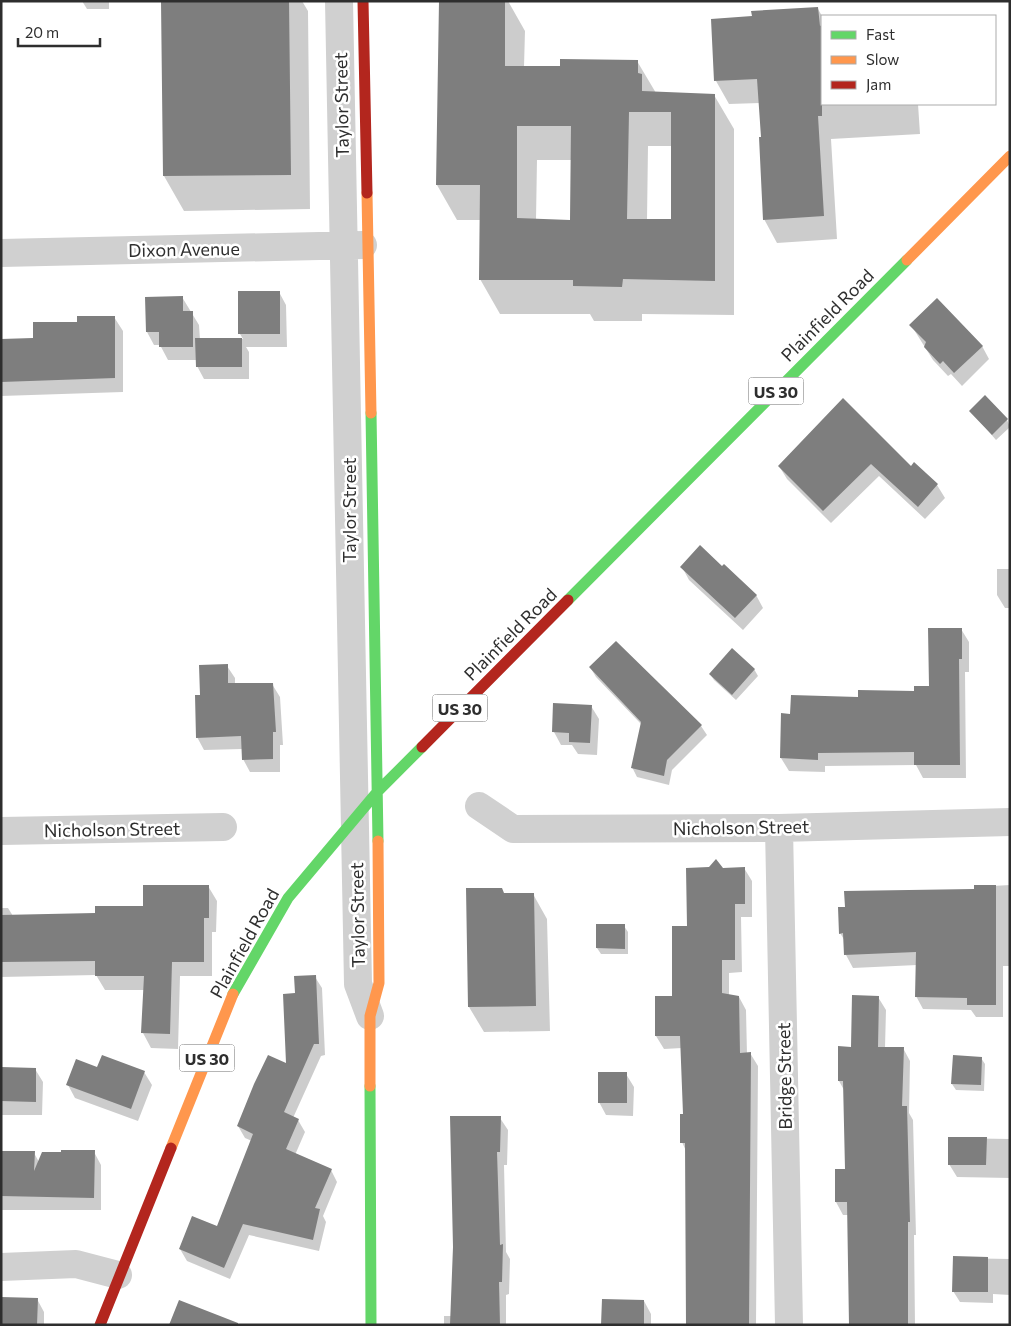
<svg xmlns="http://www.w3.org/2000/svg" width="1011" height="1326" viewBox="0 0 1011 1326" font-family="Commissioner,sans-serif">
<style>
.shadow{fill:#0003;fill-rule:evenodd}
.building{fill:#7e7e7e;fill-rule:evenodd}
.lines{fill:none;stroke-linecap:round;stroke-linejoin:round}
.street{stroke:#d0d0d0;stroke-width:28}
.fast{stroke:#63d668;stroke-width:11}
.slow{stroke:#ff974d;stroke-width:11}
.jam{stroke:#b3261e;stroke-width:11}
.labels{text-anchor:middle;dominant-baseline:central;stroke-width:5;stroke-linejoin:round;paint-order:stroke}
.shield{fill:#fff;stroke:#6d6d6d;stroke-width:1}
.shield-label{font-size:16px;font-weight:bold;fill:#2e2e2e}
.street-label{font-size:18px;fill:#2e2e2e;stroke:#fff}
</style>
<rect width="100%" height="100%" fill="#fff"/>
<path class="shadow" d="M 82,1 L 109,1 L 109,9 L 87,9 Z
M 162,1 L 302,1 L 308,11 L 310,209 L 184,211 L 164,176 Z
M 440,1 L 508,1 L 525,31 L 524,67 L 561,67 L 637,61 L 656,93 L 714,95 L 734,129 L 734,315 L 642,314 L 642,321 L 594,321 L 590,314 L 500,314 L 480,279 L 480,220 L 457,220 L 437,185 ZM 648,146 L 672,146 L 673,220 L 647,220 ZM 537,160 L 572,160 L 571,221 L 536,220 Z
M 818,9 L 822,16 L 822,104 L 918,104 L 920,134 L 831,139 L 837,239 L 777,243 L 764,219 L 760,103 L 729,104 L 716,81 L 753,18 Z
M 279,292 L 286,305 L 287,347 L 246,347 L 249,352 L 249,379 L 204,379 L 197,366 L 197,360 L 168,360 L 160,345 L 154,345 L 147,332 L 182,297 L 199,325 L 200,340 L 243,339 L 240,334 Z
M 114,317 L 123,331 L 123,392 L 1,396 L 1,340 L 34,339 L 79,323 Z
M 911,325 L 982,346 L 989,359 L 962,386 L 951,374 L 948,376 L 933,360 Z
M 843,400 L 911,467 L 914,464 L 937,485 L 945,498 L 925,519 L 879,476 L 831,523 L 787,479 L 779,466 Z
M 971,411 L 1007,420 L 1010,427 L 996,440 Z
M 682,567 L 722,568 L 756,595 L 763,608 L 743,630 L 689,580 Z
M 997,569 L 1010,569 L 1010,608 L 1005,608 L 997,595 Z
M 961,629 L 969,642 L 969,672 L 965,672 L 966,778 L 923,778 L 916,765 L 825,766 L 825,772 L 789,771 L 781,758 L 782,715 L 792,715 L 859,699 L 915,692 L 930,687 Z
M 227,666 L 235,678 L 235,684 L 272,684 L 280,697 L 283,745 L 280,745 L 280,772 L 250,772 L 243,759 L 242,749 L 204,750 L 197,737 L 201,696 Z
M 590,667 L 701,726 L 707,735 L 672,770 L 669,785 L 637,777 L 632,767 L 642,725 L 596,677 Z
M 754,669 L 758,676 L 736,700 L 714,680 L 710,674 Z
M 591,706 L 599,719 L 597,755 L 578,754 L 572,745 L 561,745 L 554,732 Z
M 744,868 L 752,881 L 752,917 L 741,917 L 742,972 L 729,973 L 729,995 L 739,997 L 746,1010 L 747,1054 L 750,1053 L 758,1066 L 756,1325 L 687,1325 L 686,1151 L 682,1142 L 684,1115 L 682,1048 L 664,1049 L 656,1036 L 673,998 L 688,927 L 723,869 Z
M 1010,885 L 1010,966 L 1003,966 L 1003,1017 L 976,1017 L 971,1010 L 923,1009 L 916,996 L 917,965 L 853,968 L 846,955 L 845,941 L 840,933 L 975,890 L 975,887 Z
M 208,886 L 217,901 L 216,932 L 212,932 L 212,976 L 180,976 L 178,1049 L 151,1048 L 143,1033 L 144,990 L 105,990 L 96,975 L 1,977 L 1,908 L 8,908 L 13,916 L 96,914 L 145,908 Z
M 504,894 L 533,894 L 547,919 L 550,1031 L 484,1032 L 469,1007 Z
M 624,926 L 628,932 L 628,954 L 601,954 L 597,948 Z
M 315,977 L 322,988 L 325,1055 L 321,1056 L 293,1118 L 298,1120 L 305,1132 L 295,1155 L 331,1170 L 337,1182 L 323,1216 L 326,1222 L 319,1251 L 249,1235 L 230,1279 L 187,1261 L 180,1249 L 217,1228 L 252,1141 L 245,1138 L 238,1126 L 288,1065 L 296,994 Z
M 878,997 L 886,1010 L 885,1048 L 903,1048 L 910,1061 L 909,1113 L 913,1120 L 916,1235 L 914,1235 L 915,1325 L 851,1325 L 849,1215 L 843,1215 L 836,1202 L 836,1170 L 846,1170 L 844,1090 L 839,1081 Z
M 981,1058 L 985,1064 L 984,1091 L 956,1090 L 952,1084 Z
M 35,1069 L 43,1082 L 42,1115 L 1,1115 L 1,1070 Z
M 98,1069 L 144,1072 L 152,1085 L 138,1121 L 75,1098 L 68,1085 Z
M 626,1074 L 634,1087 L 633,1116 L 606,1115 L 599,1102 Z
M 500,1118 L 508,1130 L 507,1165 L 504,1165 L 506,1252 L 510,1259 L 509,1294 L 506,1295 L 506,1325 L 444,1325 L 444,1316 L 452,1316 Z
M 950,1138 L 1010,1139 L 1010,1178 L 957,1177 L 949,1164 Z
M 1,1152 L 34,1153 L 39,1162 L 94,1152 L 101,1165 L 101,1210 L 1,1210 Z
M 954,1258 L 1010,1259 L 1010,1295 L 993,1294 L 993,1303 L 960,1302 L 953,1291 Z
M 37,1299 L 44,1312 L 44,1325 L 1,1325 Z
M 644,1301 L 651,1314 L 651,1325 L 602,1325 Z"/>
<path class="building" d="M 161,1 L 289,1 L 291,175 L 163,176 Z
M 439,1 L 505,1 L 505,66 L 560,66 L 560,59 L 638,60 L 638,73 L 642,74 L 642,91 L 715,94 L 715,281 L 623,279 L 622,287 L 573,286 L 573,280 L 479,280 L 480,185 L 436,185 ZM 629,112 L 671,112 L 671,219 L 627,219 ZM 517,126 L 571,126 L 570,220 L 517,218 Z
M 818,7 L 820,26 L 822,25 L 822,116 L 818,116 L 824,216 L 763,220 L 759,137 L 761,137 L 757,79 L 714,81 L 711,19 L 752,16 L 751,11 Z
M 238,291 L 280,291 L 280,334 L 238,334 Z
M 183,296 L 183,311 L 193,311 L 193,347 L 159,347 L 159,332 L 146,332 L 145,297 Z
M 937,298 L 983,346 L 954,373 L 943,361 L 940,364 L 924,347 L 926,342 L 909,325 Z
M 77,316 L 115,316 L 115,378 L 1,382 L 1,339 L 33,338 L 33,322 L 77,322 Z
M 195,338 L 242,338 L 242,367 L 196,367 Z
M 985,395 L 1008,419 L 992,435 L 969,411 Z
M 843,398 L 911,466 L 914,462 L 938,484 L 918,507 L 871,464 L 823,511 L 778,466 Z
M 700,545 L 722,566 L 724,564 L 757,595 L 735,618 L 680,567 Z
M 928,628 L 962,628 L 962,659 L 959,659 L 960,765 L 914,765 L 914,752 L 818,753 L 818,760 L 780,758 L 781,713 L 790,714 L 791,695 L 858,697 L 858,690 L 914,691 L 914,686 L 929,686 Z
M 616,641 L 702,725 L 667,760 L 664,776 L 631,768 L 641,722 L 589,667 Z
M 732,648 L 755,669 L 732,695 L 709,674 Z
M 228,664 L 228,683 L 273,683 L 276,732 L 273,732 L 273,759 L 242,760 L 241,736 L 196,738 L 195,695 L 200,695 L 199,665 Z
M 553,703 L 592,705 L 590,743 L 569,742 L 569,733 L 552,732 Z
M 716,859 L 723,868 L 745,867 L 745,904 L 735,904 L 735,960 L 722,960 L 722,993 L 739,996 L 740,1053 L 751,1052 L 749,1325 L 686,1325 L 685,1143 L 680,1143 L 680,1114 L 683,1114 L 680,1036 L 655,1036 L 655,996 L 672,996 L 672,926 L 687,926 L 686,868 L 709,867 Z
M 143,885 L 209,885 L 209,918 L 204,918 L 204,962 L 172,962 L 170,1034 L 141,1033 L 144,976 L 95,976 L 95,961 L 1,962 L 1,915 L 95,913 L 95,906 L 143,906 Z
M 974,885 L 996,885 L 996,1005 L 967,1005 L 967,998 L 915,997 L 916,952 L 844,955 L 843,933 L 839,934 L 838,907 L 845,907 L 844,891 L 974,889 Z
M 466,888 L 502,888 L 504,893 L 534,893 L 536,1006 L 468,1007 Z
M 596,924 L 625,924 L 625,949 L 596,948 Z
M 316,975 L 319,1044 L 314,1044 L 284,1112 L 299,1119 L 286,1149 L 332,1169 L 315,1208 L 320,1209 L 313,1240 L 243,1224 L 224,1268 L 179,1249 L 192,1216 L 217,1226 L 253,1134 L 237,1126 L 254,1084 L 268,1055 L 286,1063 L 283,994 L 295,993 L 294,976 Z
M 852,995 L 879,996 L 878,1047 L 904,1047 L 902,1106 L 907,1106 L 910,1222 L 908,1222 L 908,1325 L 849,1325 L 847,1202 L 835,1202 L 835,1169 L 845,1169 L 843,1081 L 838,1081 L 838,1046 L 851,1047 Z
M 102,1055 L 145,1071 L 131,1109 L 66,1085 L 76,1059 L 97,1067 Z
M 953,1055 L 982,1057 L 981,1085 L 951,1084 Z
M 1,1067 L 36,1068 L 36,1102 L 1,1101 Z
M 598,1072 L 627,1072 L 627,1103 L 598,1103 Z
M 450,1116 L 501,1116 L 500,1152 L 497,1152 L 500,1245 L 503,1244 L 502,1282 L 499,1282 L 500,1325 L 450,1325 L 453,1247 Z
M 948,1137 L 987,1137 L 986,1165 L 948,1165 Z
M 61,1150 L 95,1150 L 94,1198 L 1,1196 L 1,1151 L 35,1151 L 34,1171 L 42,1152 L 61,1152 Z
M 953,1256 L 988,1257 L 988,1292 L 952,1292 Z
M 1,1297 L 38,1298 L 37,1325 L 1,1325 Z
M 602,1299 L 644,1300 L 644,1325 L 601,1325 Z
M 179,1300 L 238,1323 L 238,1325 L 169,1325 Z"/>
<g class="lines">
<path class="street" d="M 339,1 L 358,984 L 370,1016
M 1,253 L 363,245
M 479,806 L 513,829 L 779,828 L 1010,822
M 779,828 L 789,1325
M 1,831 L 223,827
M 1,1267 L 76,1264 L 118,1275"/>
<path class="fast" d="M 371,413 L 378,841
M 568,600 L 907,260
M 233,994 L 288,898 L 378,791 L 422,747
M 370,1086 L 371,1325"/>
<path class="slow" d="M 367,193 L 371,413
M 907,260 L 1010,156
M 370,1086 L 370,1016 L 379,983 L 378,841
M 171,1148 L 233,994"/>
<path class="jam" d="M 363,1 L 367,193
M 422,747 L 568,600
M 100,1325 L 171,1148"/>
</g>
<g class="labels">
<g class="shield">
<rect x="748.5" y="377.5" width="55" height="27" rx="4"/>
<rect x="432.5" y="694.5" width="55" height="27" rx="4"/>
<rect x="179.5" y="1044.5" width="55" height="27" rx="4"/>
</g>
<g class="shield-label">
<text x="776" y="391">US 30</text>
<text x="460" y="708">US 30</text>
<text x="207" y="1058">US 30</text>
</g>
<g class="street-label">
<text transform="translate(341 105) rotate(-91)">Taylor Street</text>
<text transform="translate(184 249) rotate(-1)">Dixon Avenue</text>
<text transform="translate(827 315) rotate(-45)">Plainfield Road</text>
<text transform="translate(349 510) rotate(-90)">Taylor Street</text>
<text transform="translate(510 634) rotate(-45)">Plainfield Road</text>
<text transform="translate(741 827) rotate(-1)">Nicholson Street</text>
<text transform="translate(112 829) rotate(-1)">Nicholson Street</text>
<text transform="translate(357 915) rotate(-91)">Taylor Street</text>
<text transform="translate(244 943) rotate(-61)">Plainfield Road</text>
<text transform="translate(784 1076) rotate(-91)">Bridge Street</text>
</g>
</g>
<rect width="1011" height="1326" fill="none" stroke="#2e2e2e" stroke-width="5"/>
<rect x="821" y="15" width="175" height="90" fill="#ffffff" stroke="#ababab"/>
<rect x="831" y="31" width="25" height="8" fill="#63d668" stroke="#ababab"/>
<text x="866" y="40" font-size="15" fill="#2e2e2e">Fast</text>
<rect x="831" y="56" width="25" height="8" fill="#ff974d" stroke="#ababab"/>
<text x="866" y="65" font-size="15" fill="#2e2e2e">Slow</text>
<rect x="831" y="81" width="25" height="8" fill="#b3261e" stroke="#ababab"/>
<text x="866" y="90" font-size="15" fill="#2e2e2e">Jam</text>
<path d="M18 38v8h82v-8" fill="none" stroke="#2e2e2e" stroke-width="2.5"/>
<text x="25" y="38" font-size="15" fill="#2e2e2e" stroke="#ffffff" stroke-width="4" paint-order="stroke">20 m</text>
</svg>
